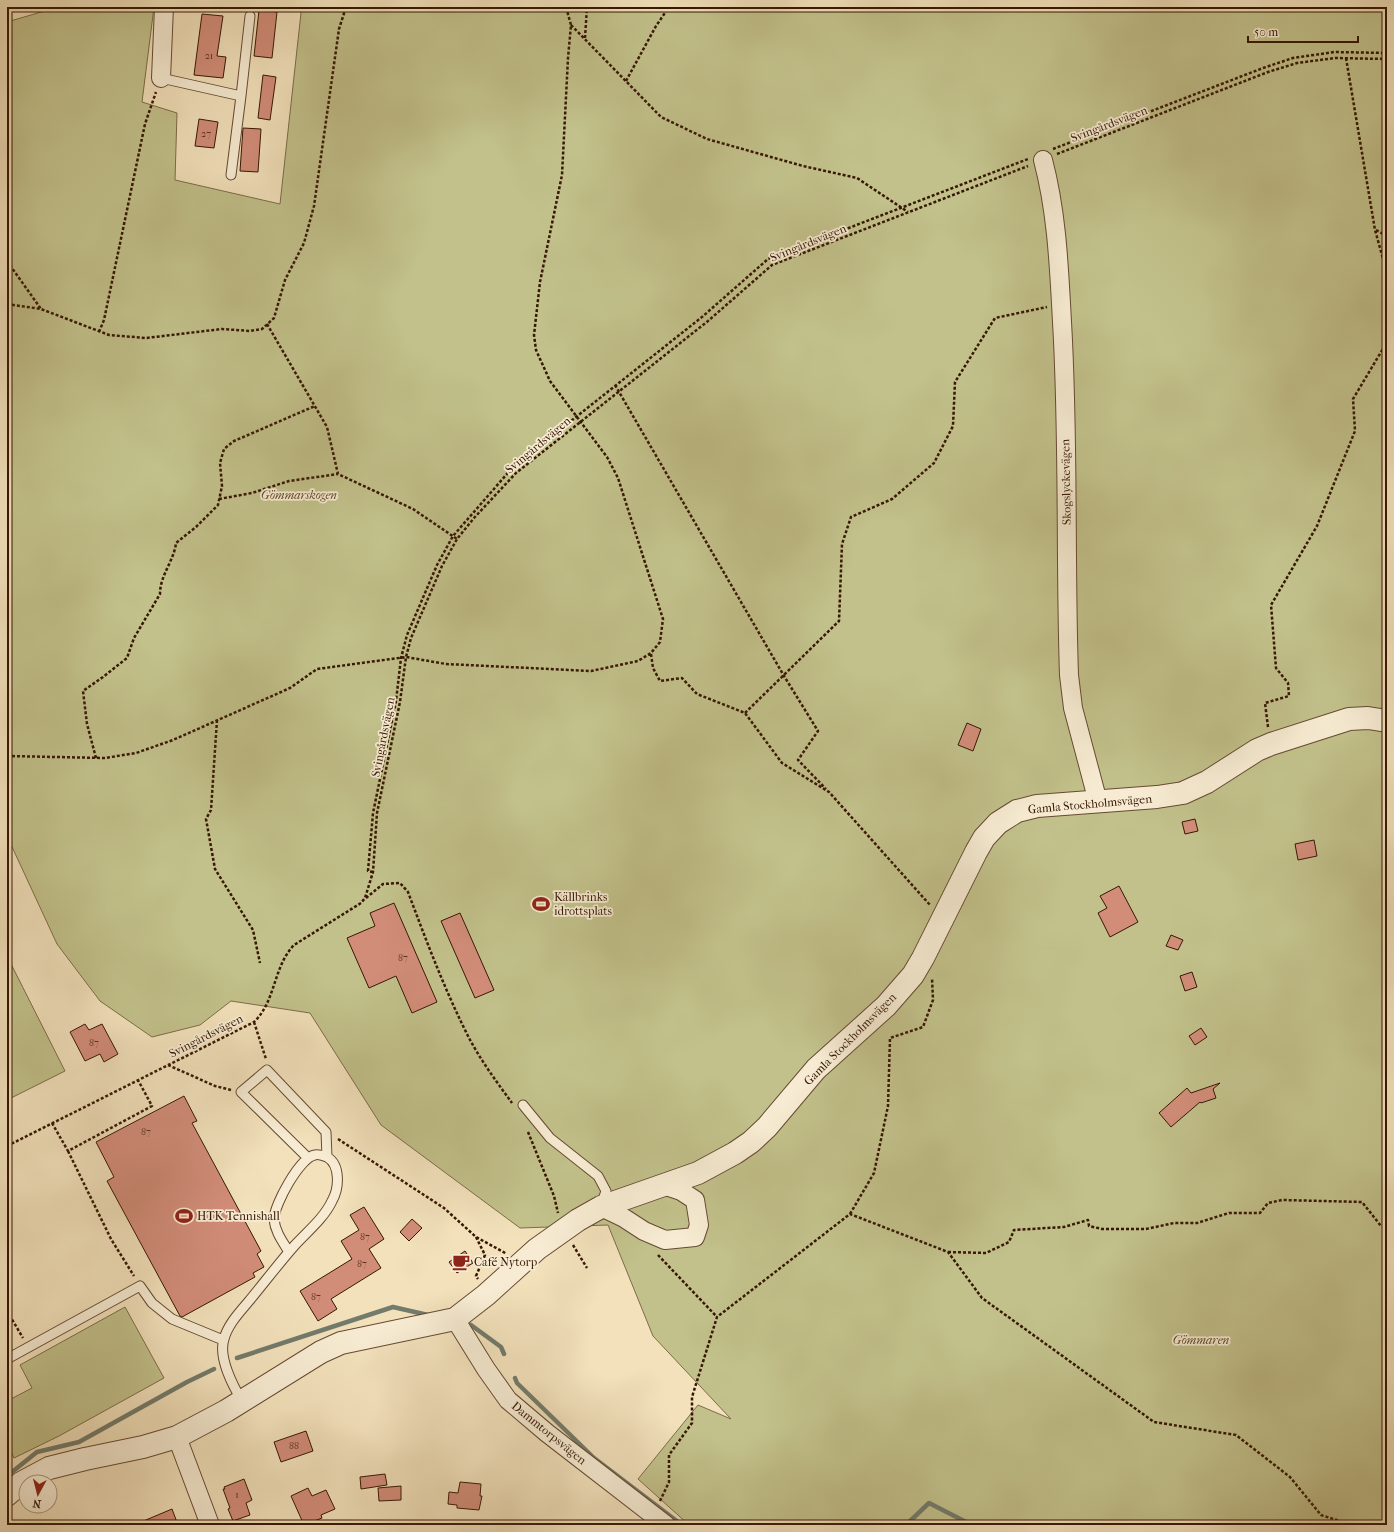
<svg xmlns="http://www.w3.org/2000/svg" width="1394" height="1532" viewBox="0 0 1394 1532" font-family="'IM FELL French Canon',serif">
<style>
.green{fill:#c2c18b;stroke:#7c6c48}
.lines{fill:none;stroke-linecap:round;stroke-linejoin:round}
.stream{stroke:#737b6b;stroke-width:4.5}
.building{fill:#d28d79;stroke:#371704}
.service-casing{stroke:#664a32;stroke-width:11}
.minor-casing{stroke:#664a32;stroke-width:20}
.tertiary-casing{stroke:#664a32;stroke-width:24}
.path{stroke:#371704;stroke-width:2.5;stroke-dasharray:3 2;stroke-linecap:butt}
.service{stroke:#f7ecd3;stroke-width:9}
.minor{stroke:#f7ecd3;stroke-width:18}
.tertiary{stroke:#f7ecd3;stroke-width:22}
.labels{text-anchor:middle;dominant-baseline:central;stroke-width:3.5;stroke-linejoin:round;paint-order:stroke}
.number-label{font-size:10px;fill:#5e3421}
.street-label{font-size:12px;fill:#371704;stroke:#f7ecd3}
.park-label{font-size:12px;font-style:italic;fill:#614a2c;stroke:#f7ecd3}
.poi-label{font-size:12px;fill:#371704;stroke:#f7ecd3;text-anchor:start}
</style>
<rect width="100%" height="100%" fill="#f2e1bb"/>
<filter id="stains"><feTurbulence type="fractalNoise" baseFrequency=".005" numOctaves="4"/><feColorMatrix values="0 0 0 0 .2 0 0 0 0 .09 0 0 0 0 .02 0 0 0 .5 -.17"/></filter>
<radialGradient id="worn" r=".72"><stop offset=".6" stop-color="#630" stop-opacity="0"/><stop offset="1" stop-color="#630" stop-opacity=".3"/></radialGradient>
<path class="green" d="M 50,7 L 154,7 L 142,102 L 177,113 L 175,180 L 280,204 L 301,13 L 299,7 L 1387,7 L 1387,1525 L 689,1525 L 638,1479 L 698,1405 L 731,1419 L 653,1336 L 608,1225 L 520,1228 L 381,1125 L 310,1013 L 231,1001 L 200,1025 L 152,1037 L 100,1001 L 57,944 L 7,836 L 7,22 L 48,10 Z
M 7,956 L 65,1071 L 7,1100 Z
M 125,1307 L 164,1378 L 59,1436 L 14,1458 L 7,1444 L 7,1401 L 32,1388 L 20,1365 Z"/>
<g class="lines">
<path class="stream" d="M 471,1325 L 501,1347 L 504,1354
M 237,1358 L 393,1307 L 428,1315
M 515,1378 L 517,1383 L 594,1458 L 682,1525
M 7,1476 L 37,1452 L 79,1442 L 187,1382 L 214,1369
M 906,1525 L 929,1503 L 972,1525"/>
</g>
<path class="building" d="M 259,10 L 277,12 L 272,58 L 254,56 Z
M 202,14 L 223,16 L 217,56 L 226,57 L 223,78 L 194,75 Z
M 263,75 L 276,77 L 270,120 L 258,118 Z
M 199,119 L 218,122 L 214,148 L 195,146 Z
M 243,128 L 261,129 L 258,172 L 240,171 Z
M 967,723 L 981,729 L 973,751 L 958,745 Z
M 1195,819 L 1198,831 L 1185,834 L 1182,822 Z
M 1314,840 L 1317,856 L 1298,860 L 1295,844 Z
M 1119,886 L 1138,922 L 1110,937 L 1098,913 L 1107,908 L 1100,896 Z
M 394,903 L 437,1002 L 412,1013 L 396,976 L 369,988 L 347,938 L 375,926 L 370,913 Z
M 460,913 L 494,990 L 475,998 L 441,921 Z
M 1171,935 L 1183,940 L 1178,950 L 1166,946 Z
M 1192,972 L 1197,987 L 1185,991 L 1180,976 Z
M 85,1024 L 89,1030 L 102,1024 L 118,1054 L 104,1062 L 100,1054 L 85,1061 L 70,1032 Z
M 1201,1028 L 1207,1037 L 1195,1045 L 1189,1036 Z
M 1220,1083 L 1213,1089 L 1216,1098 L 1201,1103 L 1200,1102 L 1171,1127 L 1159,1113 L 1187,1088 L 1191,1093 Z
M 184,1096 L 197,1121 L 192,1123 L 261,1251 L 257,1254 L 264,1267 L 253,1273 L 255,1277 L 182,1317 L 180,1316 L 107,1181 L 114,1177 L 96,1142 Z
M 364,1207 L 384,1239 L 369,1249 L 381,1268 L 331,1299 L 337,1309 L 318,1321 L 300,1291 L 352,1259 L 341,1241 L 359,1230 L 350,1215 Z
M 412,1219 L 422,1228 L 409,1241 L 400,1232 Z
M 465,1251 L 473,1263 L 457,1273 L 449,1262 Z
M 306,1431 L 313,1451 L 281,1462 L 274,1442 Z
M 385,1474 L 387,1485 L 361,1489 L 360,1477 Z
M 244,1479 L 252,1500 L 246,1503 L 250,1515 L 233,1521 L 228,1509 L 230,1508 L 223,1489 L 225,1489 L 224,1487 Z
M 460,1482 L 481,1484 L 480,1496 L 482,1496 L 479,1510 L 457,1508 L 457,1505 L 448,1504 L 449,1492 L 458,1493 Z
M 401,1486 L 401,1500 L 379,1501 L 378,1488 Z
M 308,1488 L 312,1496 L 326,1490 L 335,1509 L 321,1515 L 322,1518 L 304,1525 L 291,1496 Z
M 172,1509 L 178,1525 L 134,1525 Z"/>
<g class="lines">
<g class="service-casing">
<path id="service" d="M 161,78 L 241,96 L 231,175
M 241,96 L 250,16
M 523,1105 L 550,1138 L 598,1176 L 606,1191 L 601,1206
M 308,1158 L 241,1092 L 267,1070 L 326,1132 L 327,1157
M 7,1359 L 140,1286 L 152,1303 L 172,1319 L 223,1340
M 242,1401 C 233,1386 218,1357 224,1339 C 228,1324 240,1312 249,1301 C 264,1283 279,1263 295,1245 C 308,1231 324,1218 332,1201 C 339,1189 341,1165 327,1157 C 324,1156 317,1154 315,1155 C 300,1157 274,1205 274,1219 C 275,1232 283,1242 289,1252"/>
</g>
<g class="minor-casing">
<path id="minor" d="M 161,78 L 164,7
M 1043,160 C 1057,213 1059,267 1062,322 C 1069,439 1065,558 1069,675 L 1073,708 L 1098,802
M 601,1207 L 624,1218 L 644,1231 L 665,1240 L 695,1237 L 699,1225 L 695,1200 L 681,1191 L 663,1185
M 455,1319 L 486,1369 L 508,1400 L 547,1433 L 666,1525
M 177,1437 L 210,1525"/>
</g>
<g class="tertiary-casing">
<path id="tertiary" d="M 7,1495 L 21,1483 L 49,1468 L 85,1459 L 143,1447 L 177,1437 L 226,1411 L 321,1352 L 341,1343 L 455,1319 L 486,1295 L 537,1249 L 578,1220 L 601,1207 L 698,1173 L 735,1153 L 751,1142 L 767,1127 L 816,1069 L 886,1006 L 913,975 L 923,958 L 976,852 L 984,838 L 998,823 L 1017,811 L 1037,806 L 1157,797 L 1183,793 L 1207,782 L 1257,750 L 1271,744 L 1349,719 L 1368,718 L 1387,721"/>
</g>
<path class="path" d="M 571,25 L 661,117 L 707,139 L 803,166 L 857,178 L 908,212
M 585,38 L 587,7
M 1346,58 L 1375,230 L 1387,273
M 626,81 L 656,26 L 669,7
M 1053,149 L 1263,68 L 1293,58 L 1334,52 L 1387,53
M 1057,154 L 1268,72 L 1297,63 L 1335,58 L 1387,59
M 1376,230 L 1387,236
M 7,261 L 41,309
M 7,304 L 41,309 L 109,335 L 146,338 L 222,329 L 250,331 L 262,329 L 274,318 L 285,280 L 304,243 L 314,206 L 339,29 L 346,7
M 267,324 L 327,427 L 338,474 L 413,509 L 457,539
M 99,332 L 104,320 L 145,124 L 156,92
M 615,385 L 784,676 L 818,731 L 798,760 L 826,789
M 219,499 L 252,493 L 289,481 L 338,474
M 651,654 L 653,668 L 660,681 L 682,678 L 697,694 L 745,713 L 782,763 L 829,792 L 930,905
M 745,713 L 839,621 L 842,544 L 851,517 L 892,499 L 934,463 L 953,426 L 955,382 L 995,318 L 1047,307
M 217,720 L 211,810 L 206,819 L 215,869 L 253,930 L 260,963
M 1268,727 L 1265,703 L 1289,696 L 1288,683 L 1276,668 L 1271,605 L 1317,526 L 1355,431 L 1353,399 L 1387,342
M 7,756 L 105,758 L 136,753 L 173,740 L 290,688 L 317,669 L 406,657 L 446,664 L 591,671 L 638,661 L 651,653 L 660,642 L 663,619 L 618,478 L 607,457 L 550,381 L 536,350 L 534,335 L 540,282 L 562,175 L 568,58 L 571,25 L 566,7
M 96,758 L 87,724 L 83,691 L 103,677 L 127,658 L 134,638 L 160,594 C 160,575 174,561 176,543 L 196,527 L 218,505 L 222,486 L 220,463 L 224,449 L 234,441 L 315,406
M 373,872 L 368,871 L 373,813 L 396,701 L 401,658 L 407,635 L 437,565 L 453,536 L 513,467 L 702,317 L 768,259 L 1028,159
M 366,898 L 383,884 L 400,883 L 408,892 C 426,940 444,988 467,1034 C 479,1058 496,1081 512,1103
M 254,1022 L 266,1059
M 168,1065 L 215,1086 L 231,1090
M 52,1123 L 68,1151 L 152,1106 L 138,1080
M 528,1132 L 554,1196 L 558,1213
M 338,1139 L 444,1208 L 476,1237 L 507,1254
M 7,1146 L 254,1022 C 276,1001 273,967 294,945 L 361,903 L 365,898 L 373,872 L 377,813 L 400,702 L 406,657 L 411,638 L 442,566 L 457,539 L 474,518 L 516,473 L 708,321 L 772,265 L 1028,166
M 68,1151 L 111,1239 L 134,1276
M 850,1214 L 874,1173 L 888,1106 L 890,1038 L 923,1027 L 933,1000 L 932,978
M 476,1237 L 485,1255 L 476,1276 L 478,1279
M 573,1245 L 587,1268
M 948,1252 L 986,1253 L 1009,1242 L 1014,1230 L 1064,1227 L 1088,1220 L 1089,1226 L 1102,1229 L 1146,1229 L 1174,1223 L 1197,1223 L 1229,1213 L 1260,1213 L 1268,1203 L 1282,1200 L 1362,1202 L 1381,1226 L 1387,1226
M 658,1255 L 717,1317
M 7,1311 L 23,1338
M 660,1501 L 669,1482 L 669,1455 L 692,1423 L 692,1397 L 717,1317 L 850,1214 L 948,1252 L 982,1298 L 1154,1422 L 1236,1435 L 1290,1477 L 1321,1515 L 1352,1525"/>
<use href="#service" class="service"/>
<use href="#minor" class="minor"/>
<use href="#tertiary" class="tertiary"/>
</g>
<defs>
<g id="stadium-bare" transform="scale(1.38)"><path d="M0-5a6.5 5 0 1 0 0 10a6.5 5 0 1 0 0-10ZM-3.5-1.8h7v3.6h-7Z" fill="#8f2418" stroke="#f7ecd3" stroke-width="2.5" paint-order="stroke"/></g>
<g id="cafe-bare" transform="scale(1.38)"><path d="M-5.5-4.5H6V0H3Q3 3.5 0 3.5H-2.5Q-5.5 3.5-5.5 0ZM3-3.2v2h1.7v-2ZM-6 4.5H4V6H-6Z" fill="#8f2418" stroke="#f7ecd3" stroke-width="2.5" paint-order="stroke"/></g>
</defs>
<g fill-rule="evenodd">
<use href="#stadium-bare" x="541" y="904"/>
<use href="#stadium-bare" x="184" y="1216"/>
<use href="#cafe-bare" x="461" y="1262"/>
</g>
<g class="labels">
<g class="number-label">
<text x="209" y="56">21</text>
<text x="206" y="134">27</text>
<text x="403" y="958">87</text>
<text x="94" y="1043">87</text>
<text x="146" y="1132">87</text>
<text x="365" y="1237">87</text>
<text x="362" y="1264">87</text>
<text x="316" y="1297">87</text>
<text x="294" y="1446">88</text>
<text x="237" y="1495">1</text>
</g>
<g class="street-label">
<text transform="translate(1109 124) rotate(-21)">Svingårdsvägen</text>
<text transform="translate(808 243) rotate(-22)">Svingårdsvägen</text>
<text transform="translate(538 445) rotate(-40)">Svingårdsvägen</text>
<text transform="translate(1066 482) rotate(-91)">Skogslyckevägen</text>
<text transform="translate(383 737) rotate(-79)">Svingårdsvägen</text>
<text transform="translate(1090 804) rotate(-5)">Gamla Stockholmsvägen</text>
<text transform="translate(206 1036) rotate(-27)">Svingårdsvägen</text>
<text transform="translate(850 1039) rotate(-45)">Gamla Stockholmsvägen</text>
<text transform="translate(549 1433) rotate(39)">Dammtorpsvägen</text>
</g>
<g class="park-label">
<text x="299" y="495">Gömmarskogen</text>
<text x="1201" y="1340">Gömmaren</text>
</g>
<g class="poi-label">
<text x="554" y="897">Källbrinks<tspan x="554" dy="14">idrottsplats</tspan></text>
<text x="197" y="1216">HTK Tennishall</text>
<text x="474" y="1262">Café Nytorp</text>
</g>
</g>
<rect width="1394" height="1532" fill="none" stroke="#f2e1bb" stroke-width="24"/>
<rect x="8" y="8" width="1378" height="1516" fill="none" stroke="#371704" stroke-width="2"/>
<rect x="12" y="12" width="1370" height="1508" fill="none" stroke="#371704"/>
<g transform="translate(38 1494) rotate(187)"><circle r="19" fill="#f7ecd3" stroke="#aa9780"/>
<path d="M0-3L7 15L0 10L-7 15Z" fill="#8f2418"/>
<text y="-6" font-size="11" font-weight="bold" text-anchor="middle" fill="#371704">N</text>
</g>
<path d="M1248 36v6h110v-6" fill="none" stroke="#371704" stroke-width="2"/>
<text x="1254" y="36" font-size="12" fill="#371704" stroke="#f7ecd3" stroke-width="3" paint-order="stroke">50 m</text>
<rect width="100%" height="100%" filter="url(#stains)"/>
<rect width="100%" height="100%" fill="url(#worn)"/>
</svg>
